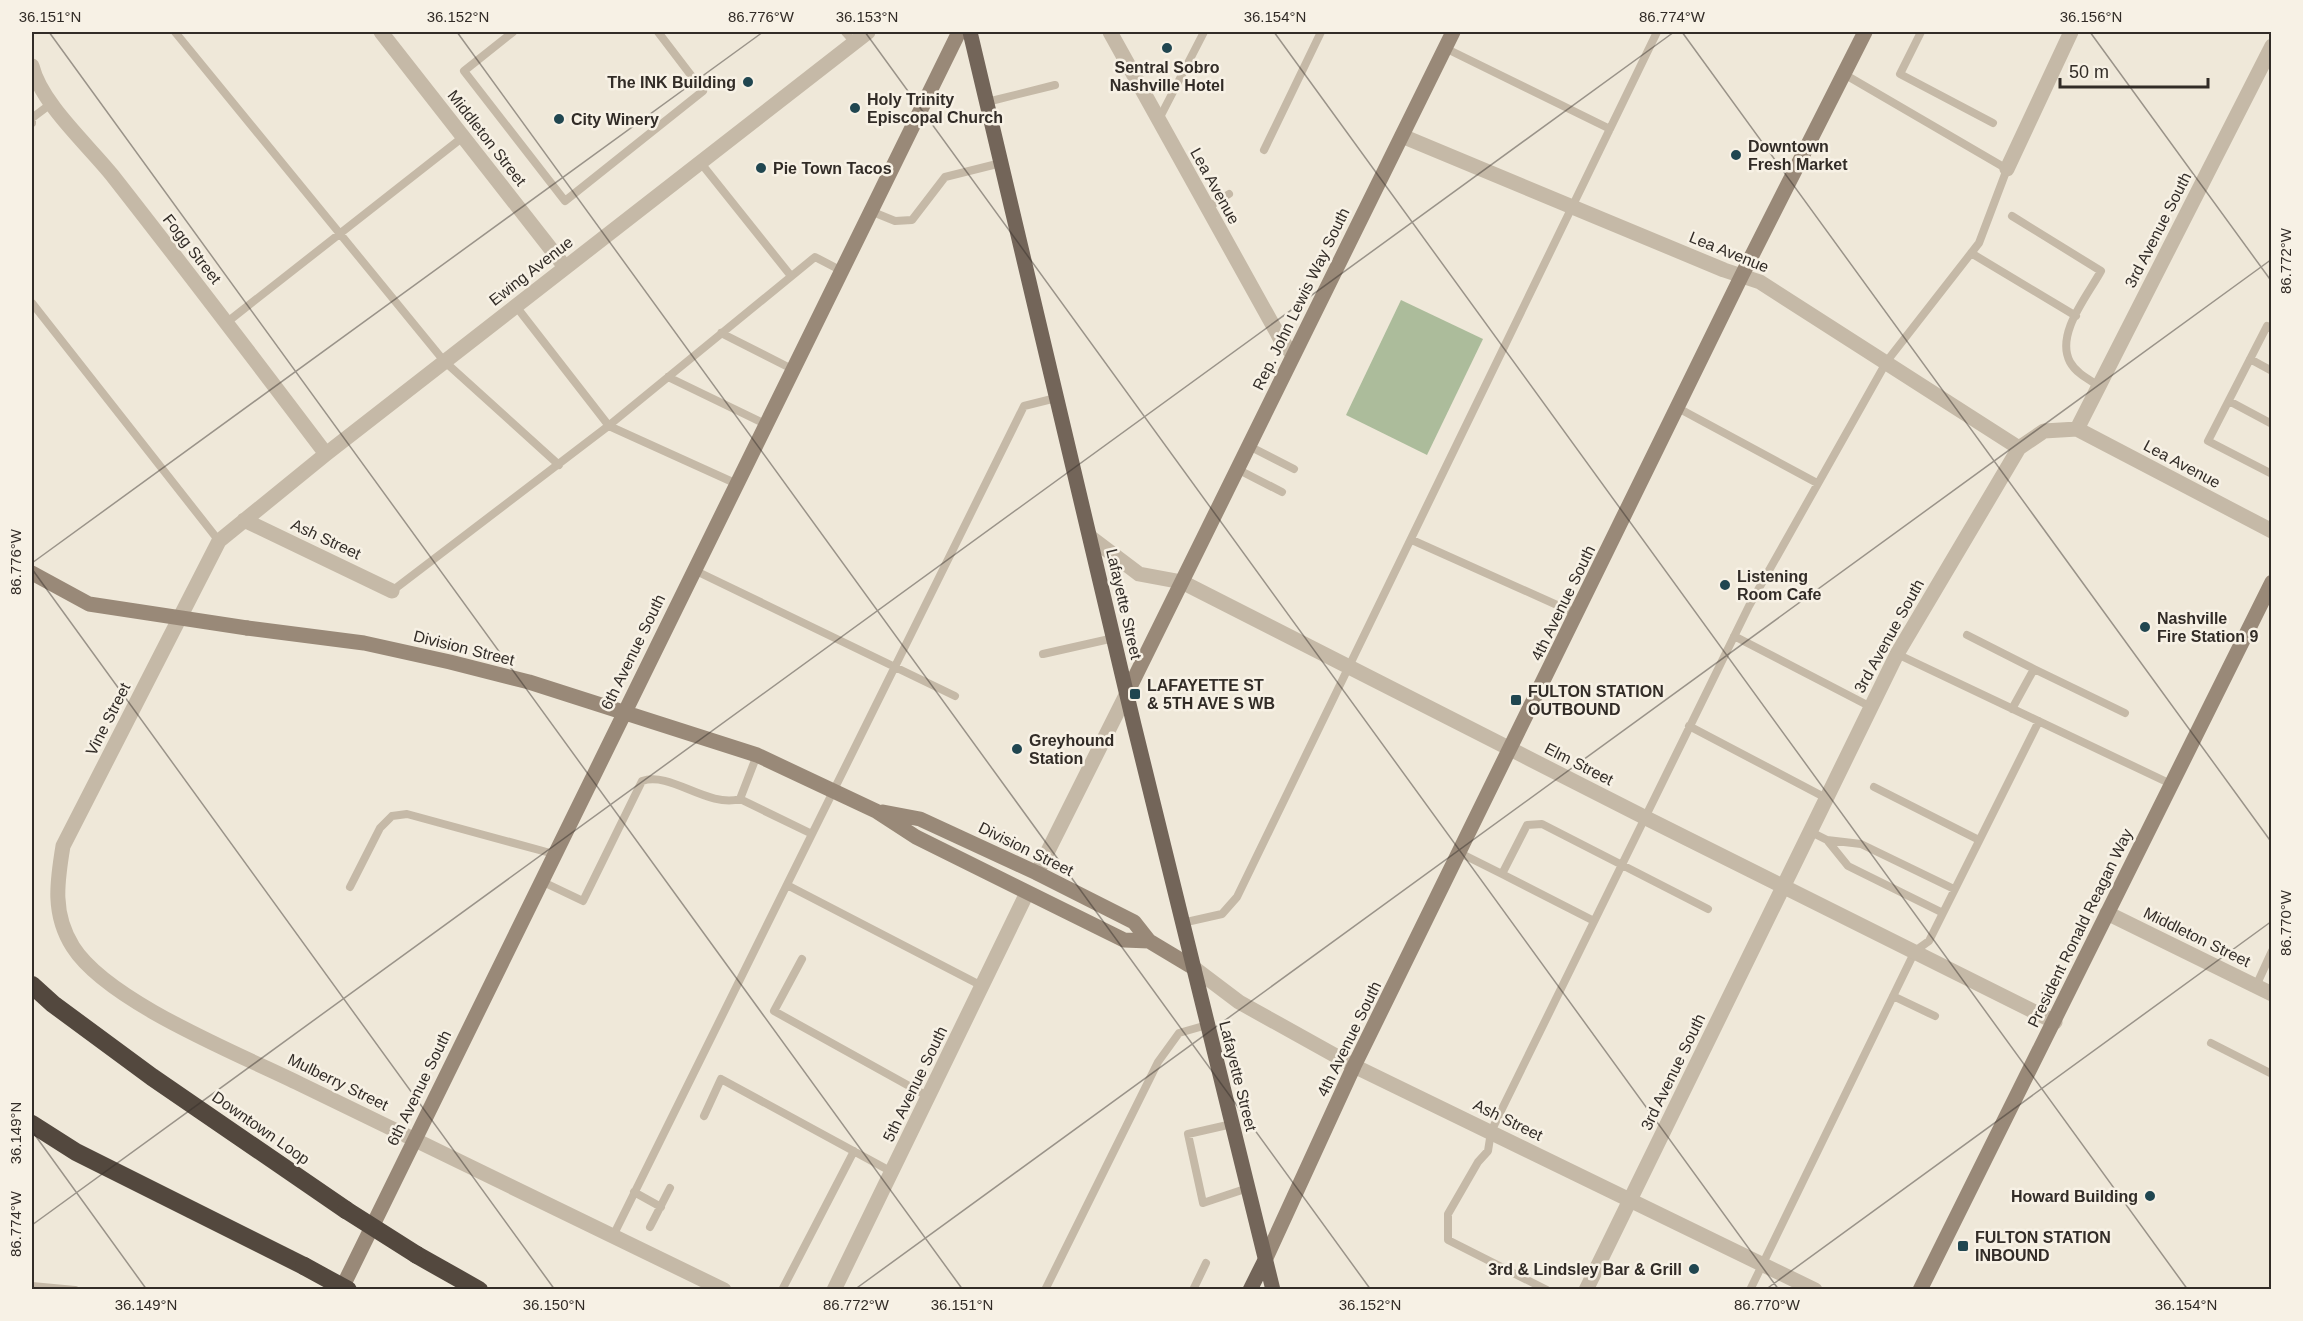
<svg xmlns="http://www.w3.org/2000/svg" width="2303" height="1321" viewBox="0 0 2303 1321" font-family="Arial,sans-serif">
<style>
.green{fill:#acbc9b}
.lines{fill:none;stroke-linecap:round;stroke-linejoin:round}
.lane{stroke:#c5b9a7;stroke-width:8}
.street{stroke:#c5b9a7;stroke-width:15}
.secondary{stroke:#998978;stroke-width:15}
.primary{stroke:#736559;stroke-width:15}
.highway{stroke:#53483e;stroke-width:18}
.secondary-bridge{stroke:#998978;stroke-width:15}
.highway-bridge{stroke:#53483e;stroke-width:18}
.ticks{fill:none;stroke:#322c27;stroke-width:1.5;stroke-opacity:0.45}
.poi-dot{fill:#204650;stroke:#f7f1e5;stroke-width:2}
.labels{text-anchor:middle;dominant-baseline:central;stroke-width:5;stroke-linejoin:round;paint-order:stroke}
.poi-label{font-size:16px;font-weight:bold;fill:#322c27;stroke:#f7f1e5;text-anchor:start}
.street-label{font-size:16px;fill:#322c27;stroke:#f7f1e5}
.neatline{fill:none;stroke:#322c27;stroke-width:2}
.ticks-label{font-size:15px;text-anchor:middle;fill:#322c27}
</style>
<rect width="100%" height="100%" fill="#efe8d9"/>
<path class="green" d="M 1401,300 L 1483,339 L 1427,455 L 1346,415 Z"/>
<g class="lines">
<path class="lane" d="M 175,32 L 444,361 L 559,465
M 513,32 L 464,71 L 565,201 L 703,91 L 658,32
M 845,32 L 854,42
M 1921,32 L 1900,74 L 1993,123
M 1445,48 L 1610,129
M 987,102 L 1055,85
M 1158,121 L 1204,32
M 32,123 L 32,118 L 52,103
M 1264,150 L 1321,32
M 700,162 L 791,276
M 1207,208 L 1229,194
M 868,210 L 895,221 L 912,220 L 945,177 L 1001,163
M 2012,216 L 2101,271 C 2088,295 2055,334 2070,362 C 2076,373 2088,379 2099,386
M 1971,253 L 2076,316
M 32,303 L 219,541
M 515,305 L 609,426 L 737,484
M 226,323 L 463,137
M 2272,329 L 2267,326 L 2208,441 L 2272,474
M 721,333 L 792,369
M 2250,359 L 2272,371
M 668,377 L 765,424
M 2229,401 L 2272,424
M 1678,408 L 1817,483
M 1249,446 L 1294,469
M 1237,469 L 1282,492
M 1412,540 L 1577,614
M 694,570 L 955,696
M 392,591 L 607,427 L 815,257 L 840,270
M 1967,635 L 2034,669
M 1734,636 L 1871,707
M 1043,654 L 1114,638
M 1897,654 L 2171,784
M 2012,709 L 2034,669 L 2125,713
M 1689,726 L 1826,798
M 1874,787 L 1979,840
M 740,799 L 812,834
M 1809,831 L 1827,840 L 1861,844 L 1954,889
M 1827,840 L 1848,866 L 1943,913
M 1460,853 L 1502,874
M 541,881 L 583,901 L 642,781 C 671,771 707,808 740,799 L 757,755
M 787,885 L 982,986
M 350,887 L 380,828 L 392,816 L 407,814 L 554,854
M 1594,921 L 1502,874 L 1527,825 L 1542,824 L 1708,909
M 1182,923 L 1222,914 L 1237,897 L 1657,32
M 802,959 L 774,1011 L 929,1097
M 2256,986 L 2272,951
M 1893,996 L 1935,1016
M 2211,1043 L 2272,1074
M 704,1116 L 721,1079 L 892,1172
M 1232,1124 L 1188,1134 L 1203,1203 L 1248,1188
M 634,1192 L 661,1207
M 650,1227 L 670,1188
M 613,1236 L 1024,406 L 1056,398
M 32,1286 L 75,1290
M 782,1290 L 854,1151
M 1045,1290 L 1158,1062 L 1179,1033 L 1207,1025
M 1193,1290 L 1206,1263
M 1547,1290 L 1448,1240 L 1448,1214 L 1478,1162 L 1488,1151 L 1491,1132 L 1497,1119 L 1749,606 L 1887,361 L 1979,243 L 2007,169 L 1844,74
M 1750,1290 L 1915,951 L 1929,941 L 2039,721"/>
<path class="street" d="M 381,32 L 565,267
M 1110,32 L 1280,338 L 1293,355
M 32,66 C 41,103 87,144 112,175 C 184,267 255,360 326,454
M 1402,136 L 1724,270 L 1760,282 L 2019,448
M 2007,169 L 2071,32
M 2077,429 L 2272,531
M 244,520 L 392,591
M 1090,537 L 1139,574 L 1182,582 L 1644,817 L 2055,1022
M 1037,873 L 1127,693
M 2107,913 L 2272,994
M 1194,968 L 1239,1002 L 1354,1066 L 1815,1290
M 724,1290 C 582,1222 441,1153 300,1084 C 239,1054 108,1002 73,947 C 52,914 57,882 63,846 L 219,541 L 326,454 L 868,32
M 834,1290 L 1027,893
M 1586,1290 L 1897,654 L 2019,448 L 2044,431 L 2077,429 L 2272,46"/>
<path class="secondary" d="M 247,628 L 364,643 L 450,662 L 529,682 L 757,755 L 876,811 L 916,837 L 1124,940 L 1149,941
M 1127,693 L 1453,32
M 883,812 L 920,819 L 1037,873 L 1134,922 L 1149,941 L 1194,968
M 1265,1260 L 1354,1066 L 1742,275 L 1865,32
M 341,1290 C 545,869 751,450 959,32
M 1920,1290 L 2272,582"/>
<path class="primary" d="M 970,32 L 1134,725 L 1273,1290
M 1250,1290 L 1265,1260"/>
<path class="highway" d="M 32,985 L 53,1004 L 152,1077 L 346,1210
M 32,1124 L 76,1152 L 304,1266
M 417,1255 L 479,1290"/>
<path class="secondary-bridge" d="M 32,573 L 89,604 L 247,628"/>
<path class="highway-bridge" d="M 346,1210 L 417,1255
M 304,1266 L 348,1290"/>
</g>
<path class="ticks" d="M 49,32 L 963,1290M 457,32 L 1371,1290M 865,32 L 1779,1290M 1274,32 L 2188,1290M 1682,32 L 2272,843M 2090,32 L 2272,282M 32,563 L 763,32M 32,569 L 555,1290M 32,1131 L 147,1290M 32,1225 L 1674,32M 854,1290 L 2272,259M 1765,1290 L 2272,921"/>
<g class="poi-dot">
<circle cx="1167" cy="48" r="6"/>
<circle cx="748" cy="82" r="6"/>
<circle cx="855" cy="108" r="6"/>
<circle cx="559" cy="119" r="6"/>
<circle cx="1736" cy="155" r="6"/>
<circle cx="761" cy="168" r="6"/>
<circle cx="1725" cy="585" r="6"/>
<circle cx="2145" cy="627" r="6"/>
<rect x="1129" y="688" width="12" height="12" rx="3"/>
<rect x="1510" y="694" width="12" height="12" rx="3"/>
<circle cx="1017" cy="749" r="6"/>
<circle cx="2150" cy="1196" r="6"/>
<rect x="1957" y="1240" width="12" height="12" rx="3"/>
<circle cx="1694" cy="1269" r="6"/>
</g>
<g class="labels">
<g class="poi-label">
<text x="1167" y="67" text-anchor="middle">Sentral Sobro<tspan x="1167" dy="18">Nashville Hotel</tspan></text>
<text x="736" y="82" text-anchor="end">The INK Building</text>
<text x="867" y="99">Holy Trinity<tspan x="867" dy="18">Episcopal Church</tspan></text>
<text x="571" y="119">City Winery</text>
<text x="1748" y="146">Downtown<tspan x="1748" dy="18">Fresh Market</tspan></text>
<text x="773" y="168">Pie Town Tacos</text>
<text x="1737" y="576">Listening<tspan x="1737" dy="18">Room Cafe</tspan></text>
<text x="2157" y="618">Nashville<tspan x="2157" dy="18">Fire Station 9</tspan></text>
<text x="1147" y="685">LAFAYETTE ST<tspan x="1147" dy="18">&amp; 5TH AVE S WB</tspan></text>
<text x="1528" y="691">FULTON STATION<tspan x="1528" dy="18">OUTBOUND</tspan></text>
<text x="1029" y="740">Greyhound<tspan x="1029" dy="18">Station</tspan></text>
<text x="2138" y="1196" text-anchor="end">Howard Building</text>
<text x="1975" y="1237">FULTON STATION<tspan x="1975" dy="18">INBOUND</tspan></text>
<text x="1682" y="1269" text-anchor="end">3rd &amp; Lindsley Bar &amp; Grill</text>
</g>
<g class="street-label">
<text transform="translate(487 138) rotate(52)">Middleton Street</text>
<text transform="translate(1215 186) rotate(61)">Lea Avenue</text>
<text transform="translate(2158 230) rotate(-63)">3rd Avenue South</text>
<text transform="translate(192 249) rotate(52)">Fogg Street</text>
<text transform="translate(1729 252) rotate(22)">Lea Avenue</text>
<text transform="translate(531 271) rotate(-38)">Ewing Avenue</text>
<text transform="translate(1301 299) rotate(-64)">Rep. John Lewis Way South</text>
<text transform="translate(2182 464) rotate(28)">Lea Avenue</text>
<text transform="translate(326 539) rotate(25)">Ash Street</text>
<text transform="translate(1563 603) rotate(-64)">4th Avenue South</text>
<text transform="translate(1124 604) rotate(77)">Lafayette Street</text>
<text transform="translate(1889 636) rotate(-61)">3rd Avenue South</text>
<text transform="translate(464 648) rotate(14)">Division Street</text>
<text transform="translate(633 652) rotate(-64)">6th Avenue South</text>
<text transform="translate(108 719) rotate(-63)">Vine Street</text>
<text transform="translate(1579 764) rotate(27)">Elm Street</text>
<text transform="translate(1026 849) rotate(26)">Division Street</text>
<text transform="translate(2080 928) rotate(-64)">President Ronald Reagan Way</text>
<text transform="translate(2197 937) rotate(26)">Middleton Street</text>
<text transform="translate(1349 1039) rotate(-64)">4th Avenue South</text>
<text transform="translate(1673 1072) rotate(-64)">3rd Avenue South</text>
<text transform="translate(1238 1076) rotate(76)">Lafayette Street</text>
<text transform="translate(338 1082) rotate(26)">Mulberry Street</text>
<text transform="translate(915 1084) rotate(-64)">5th Avenue South</text>
<text transform="translate(419 1088) rotate(-64)">6th Avenue South</text>
<text transform="translate(1508 1120) rotate(26)">Ash Street</text>
<text transform="translate(261 1128) rotate(35)">Downtown Loop</text>
</g>
</g>
<rect width="2303" height="1321" fill="none" stroke="#f7f1e5" stroke-width="66"/>
<path d="M2060 78v9h148v-9" fill="none" stroke="#322c27" stroke-width="3"/>
<text x="2069" y="78" font-size="18" fill="#322c27" stroke="#f7f1e5" stroke-width="4.5" paint-order="stroke">50 m</text>
<rect x="33" y="33" width="2237" height="1255" class="neatline"/>
<g class="ticks-label">
<text x="50" y="22">36.151°N</text>
<text x="458" y="22">36.152°N</text>
<text x="761" y="22">86.776°W</text>
<text x="867" y="22">36.153°N</text>
<text x="1275" y="22">36.154°N</text>
<text x="1672" y="22">86.774°W</text>
<text x="2091" y="22">36.156°N</text>
<text transform="translate(2286 261) rotate(-90)" y="5">86.772°W</text>
<text transform="translate(16 562) rotate(-90)" y="5">86.776°W</text>
<text transform="translate(2286 923) rotate(-90)" y="5">86.770°W</text>
<text transform="translate(16 1133) rotate(-90)" y="5">36.149°N</text>
<text transform="translate(16 1224) rotate(-90)" y="5">86.774°W</text>
<text x="146" y="1310">36.149°N</text>
<text x="554" y="1310">36.150°N</text>
<text x="856" y="1310">86.772°W</text>
<text x="962" y="1310">36.151°N</text>
<text x="1370" y="1310">36.152°N</text>
<text x="1767" y="1310">86.770°W</text>
<text x="2186" y="1310">36.154°N</text>
</g>
</svg>
